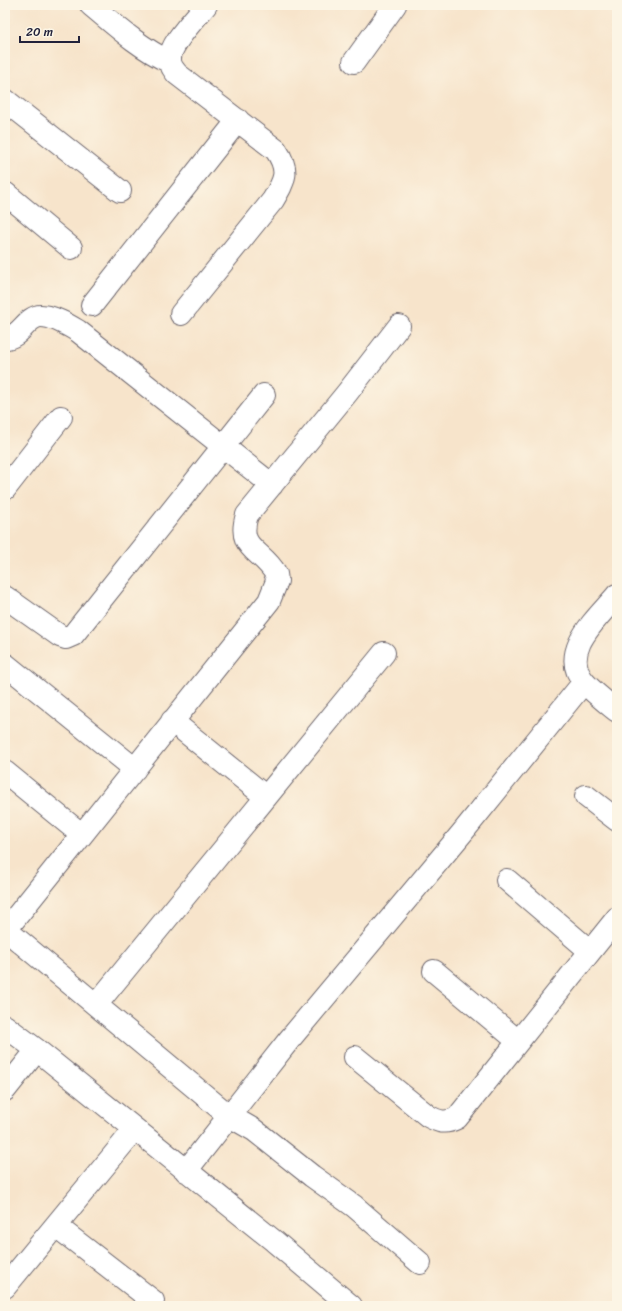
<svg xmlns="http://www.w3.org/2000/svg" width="622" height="1311" viewBox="0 0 622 1311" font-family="Sriracha,sans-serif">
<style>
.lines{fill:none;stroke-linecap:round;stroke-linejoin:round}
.minor-casing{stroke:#6d666d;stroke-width:24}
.minor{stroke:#fff;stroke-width:22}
</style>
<rect width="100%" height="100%" fill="#fcf5e5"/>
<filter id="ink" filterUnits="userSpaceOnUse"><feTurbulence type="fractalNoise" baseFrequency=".025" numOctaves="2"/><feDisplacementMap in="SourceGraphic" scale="8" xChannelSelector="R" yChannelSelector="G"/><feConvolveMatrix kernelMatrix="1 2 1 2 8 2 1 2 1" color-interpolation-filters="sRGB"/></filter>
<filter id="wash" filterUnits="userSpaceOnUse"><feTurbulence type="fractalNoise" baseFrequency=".012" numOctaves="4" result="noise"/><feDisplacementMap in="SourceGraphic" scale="16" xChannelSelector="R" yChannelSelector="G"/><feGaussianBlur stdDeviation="0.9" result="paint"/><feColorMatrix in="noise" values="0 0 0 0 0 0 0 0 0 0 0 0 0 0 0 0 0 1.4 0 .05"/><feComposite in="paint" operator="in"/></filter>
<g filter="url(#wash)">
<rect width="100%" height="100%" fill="#f7e4cb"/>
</g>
<g filter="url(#ink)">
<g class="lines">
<g class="minor-casing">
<path id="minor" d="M 91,5 C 116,26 140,48 170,62
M 354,62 L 395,5
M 5,100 L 120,191
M 5,193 L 71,248
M 92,305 L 238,120
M 181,314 L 273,200 C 285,180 290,171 276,150 L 177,74 C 174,70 170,66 170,60 C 169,44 196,18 206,5
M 5,338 C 21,338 26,316 41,316 C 53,316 68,325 78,331 L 272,485
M 5,489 L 61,417
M 617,595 C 598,618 557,652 585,683 C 594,693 606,702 617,711
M 5,597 L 60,636 L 66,638 L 73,635 L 264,395
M 5,664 L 135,769
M 172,721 L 266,797
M 5,772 L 81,834
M 586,796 L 617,820
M 507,880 L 590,951
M 6,930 L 228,1115 L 254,1130 L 312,1176 L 354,1206 L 420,1263
M 5,931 L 269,601 L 277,581 L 276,574 C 262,549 236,550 247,515 L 347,393 L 399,326
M 434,971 L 518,1041
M 96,1005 L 384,653
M 5,1026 L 37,1050 L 274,1241 L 351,1306
M 355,1057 L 428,1116 C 439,1122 445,1124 457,1118 L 617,918
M 5,1090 L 37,1050
M 186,1171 L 289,1040 L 462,833 L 584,682
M 56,1226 L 153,1301
M 5,1287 L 135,1129"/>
</g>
<use href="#minor" class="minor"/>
</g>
</g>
<rect width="622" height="1311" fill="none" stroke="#fcf5e5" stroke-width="20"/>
<path d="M20 36v6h59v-6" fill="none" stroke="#22223b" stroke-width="2"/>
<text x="26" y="36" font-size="12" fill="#22223b" stroke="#fcf5e5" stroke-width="3" paint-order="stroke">20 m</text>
</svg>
